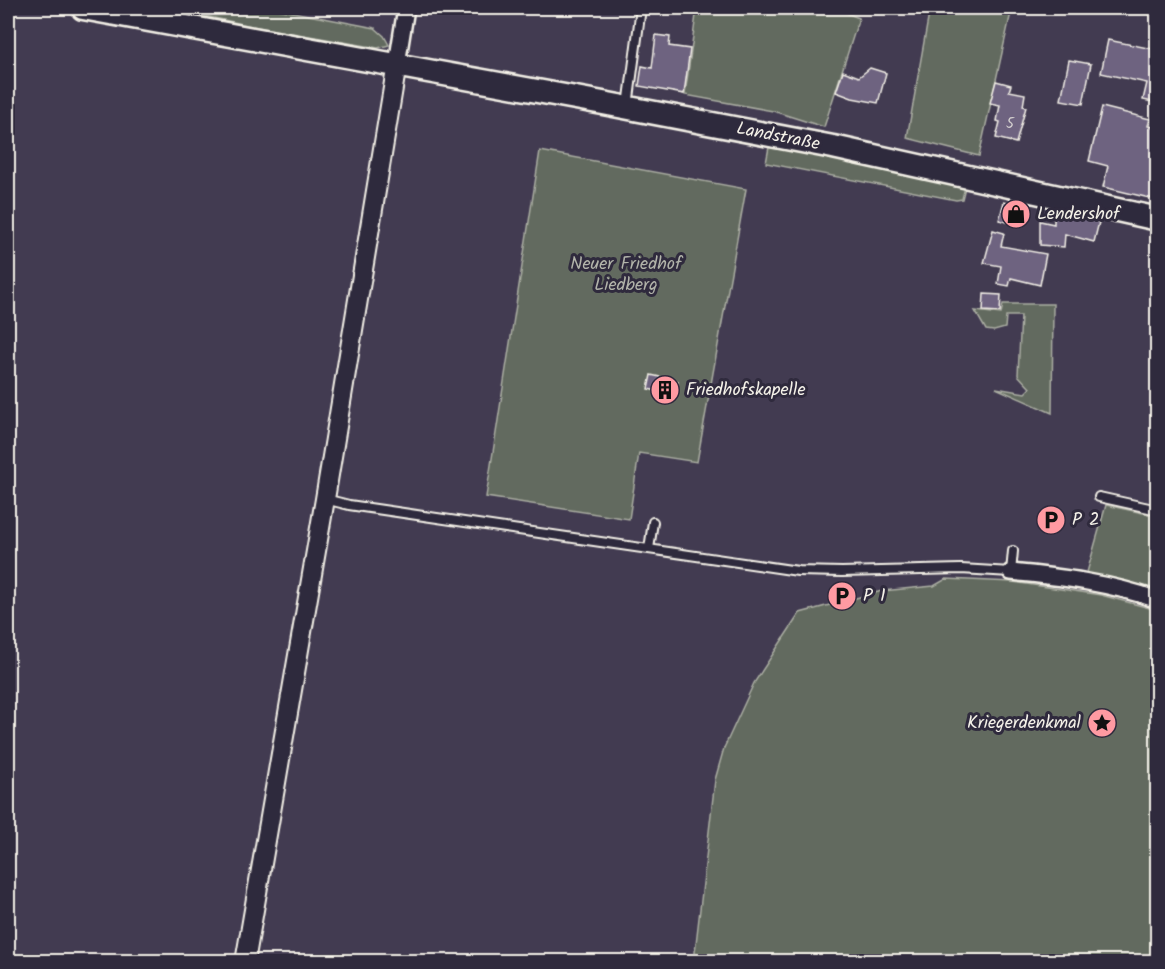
<svg xmlns="http://www.w3.org/2000/svg" width="1165" height="969" viewBox="0 0 1165 969" font-family="Kalam,sans-serif">
<style>
.green{fill:#626a5e;stroke:#abaea3;stroke-width:1.5}
.building{fill:#6e6380;stroke:#f4f1e8;stroke-width:1.5}
.lines{fill:none;stroke-linecap:round;stroke-linejoin:round}
.service-casing{stroke:#f4f1e8;stroke-width:12}
.minor-casing{stroke:#f4f1e8;stroke-width:20}
.tertiary-casing{stroke:#f4f1e8;stroke-width:22}
.primary-casing{stroke:#f4f1e8;stroke-width:27}
.service{stroke:#2f2a3d;stroke-width:8}
.minor{stroke:#2f2a3d;stroke-width:15}
.tertiary{stroke:#2f2a3d;stroke-width:18}
.primary{stroke:#2f2a3d;stroke-width:22}
.labels{text-anchor:middle;dominant-baseline:central;stroke-width:6;stroke-linejoin:round;paint-order:stroke}
.number-label{font-size:15px;fill:#d2cece}
.street-label{font-size:18px;fill:#f4f1e8;stroke:#2f2a3d}
.poi-label{font-size:18px;fill:#f4f1e8;stroke:#2f2a3d;text-anchor:start}
.park-label{font-size:18px;fill:#b2b4aa;stroke:#2f2a3d}
</style>
<rect width="100%" height="100%" fill="#423b51"/>
<filter id="ink" filterUnits="userSpaceOnUse"><feTurbulence type="fractalNoise" baseFrequency=".0167" numOctaves="2"/><feDisplacementMap in="SourceGraphic" scale="12" xChannelSelector="R" yChannelSelector="G"/><feConvolveMatrix kernelMatrix="1 2 1 2 8 2 1 2 1" color-interpolation-filters="sRGB"/></filter>
<g filter="url(#ink)">
<path class="green" d="M 167,8 L 272,8 L 375,28 L 384,36 L 389,45 L 378,48 L 252,26 Z
M 645,8 L 834,8 L 859,18 L 824,127 L 773,111 L 685,95 L 696,15 Z
M 930,8 L 1012,8 L 979,156 L 907,138 Z
M 770,142 L 965,187 L 962,199 L 956,200 L 766,163 Z
M 540,151 L 746,189 L 697,462 L 639,453 L 629,519 L 486,497 Z
M 1003,304 L 1053,304 L 1052,413 L 996,388 L 1025,393 L 1030,388 L 1018,375 L 1021,316 L 1006,316 L 1005,328 L 994,331 L 986,330 L 975,311 L 1001,314 Z
M 1106,505 L 1157,516 L 1157,595 L 1086,576 Z
M 946,579 L 1013,582 L 1101,595 L 1157,610 L 1157,961 L 694,961 L 715,780 L 724,748 L 754,683 L 800,613 L 882,591 L 934,586 Z"/>
<path class="building" d="M 656,35 L 670,37 L 669,46 L 690,49 L 684,94 L 639,86 L 642,66 L 652,68 Z
M 1108,40 L 1158,50 L 1158,103 L 1143,100 L 1147,83 L 1101,73 Z
M 1069,60 L 1091,64 L 1083,104 L 1061,100 Z
M 870,68 L 886,73 L 878,103 L 852,98 L 836,92 L 843,71 L 859,77 Z
M 996,81 L 1011,85 L 1009,91 L 1025,94 L 1023,106 L 1026,107 L 1016,143 L 996,138 L 1000,122 L 997,121 L 1000,105 L 990,103 Z
M 1102,107 L 1150,119 L 1148,126 L 1158,128 L 1158,200 L 1103,187 L 1108,166 L 1089,161 Z
M 1004,202 L 1024,208 L 1020,225 L 999,220 Z
M 1054,211 L 1099,222 L 1094,242 L 1065,234 L 1064,247 L 1040,245 L 1040,221 L 1054,224 Z
M 993,230 L 1004,233 L 1001,246 L 1046,254 L 1040,285 L 1011,278 L 1009,286 L 998,284 L 1001,266 L 984,263 Z
M 984,294 L 1001,295 L 1000,312 L 983,311 Z
M 651,375 L 678,381 L 675,395 L 648,389 Z"/>
<g class="lines">
<g class="service-casing">
<path id="service" d="M 628,106 L 641,8
M 1099,497 L 1158,510
M 325,499 L 349,505 L 798,571 L 842,572 L 961,569 L 1011,572 L 1013,551
M 649,549 L 653,522"/>
</g>
<g class="minor-casing">
<path id="minor" d="M 397,64 L 406,8
M 1011,572 C 1061,577 1110,583 1158,600"/>
</g>
<g class="tertiary-casing">
<path id="tertiary" d="M 245,962 L 325,499 L 397,64"/>
</g>
<g class="primary-casing">
<path id="primary" d="M 83,8 L 603,103 L 833,147 L 1158,219"/>
</g>
<use href="#service" class="service"/>
<use href="#minor" class="minor"/>
<use href="#tertiary" class="tertiary"/>
<use href="#primary" class="primary"/>
</g>
</g>
<defs>
<g id="shop-disc" transform="scale(1.5)"><circle r="9.5" fill="#ff9aa2" stroke="#2f2a3d"/><path d="M-5-2.5h2.3a2.7 3.5 0 0 1 5.4 0H5L5.5 6h-11ZM-1.5-2.5h3a1.5 2.3 0 0 0-3 0Z" fill="#111"/></g>
<g id="building-disc" transform="scale(1.5)"><circle r="9.5" fill="#ff9aa2" stroke="#2f2a3d"/><path d="M-4-6H4V6H1V3H-1V6H-4ZM-2.5-4.3h1.7v1.8h-1.7ZM.8-4.3h1.7v1.8H.8ZM-2.5-1h1.7V.8h-1.7ZM.8-1h1.7V.8H.8Z" fill="#111"/></g>
<g id="parking-disc" transform="scale(1.5)"><circle r="9.5" fill="#ff9aa2" stroke="#2f2a3d"/><path d="M-3.5-5.5H1a3.5 3.5 0 0 1 0 7H-1V5.5H-3.5ZM-1-3.4V-.6H.8a1.4 1.4 0 0 0 0-2.8Z" fill="#111"/></g>
<g id="sight-disc" transform="scale(1.5)"><circle r="9.5" fill="#ff9aa2" stroke="#2f2a3d"/><path d="M0-6L1.8-2.2L6-1.7L2.9 1.2L3.7 5.4L0 3.3L-3.7 5.4L-2.9 1.2L-6-1.7L-1.8-2.2Z" fill="#111"/></g>
</defs>
<g fill-rule="evenodd">
<use href="#shop-disc" x="1016" y="214"/>
<use href="#building-disc" x="665" y="390"/>
<use href="#parking-disc" x="1051" y="520"/>
<use href="#parking-disc" x="842" y="596"/>
<use href="#sight-disc" x="1102" y="723"/>
</g>
<g class="labels">
<g class="number-label">
<text x="1010" y="124">5</text>
</g>
<g class="street-label">
<text transform="translate(778 137) rotate(11)">Landstraße</text>
</g>
<g class="poi-label">
<text x="1037" y="214">Lendershof</text>
<text x="686" y="390">Friedhofskapelle</text>
<text x="1072" y="520">P 2</text>
<text x="863" y="596">P 1</text>
<text x="1081" y="723" text-anchor="end">Kriegerdenkmal</text>
</g>
<g class="park-label">
<text x="626" y="264">Neuer Friedhof<tspan x="626" dy="21">Liedberg</tspan></text>
</g>
</g>
<rect width="1165" height="969" fill="none" stroke="#2f2a3d" stroke-width="30"/>
<rect x="15" y="15" width="1135" height="939" fill="none" stroke="#f4f1e8" stroke-width="2" filter="url(#ink)"/>
</svg>
